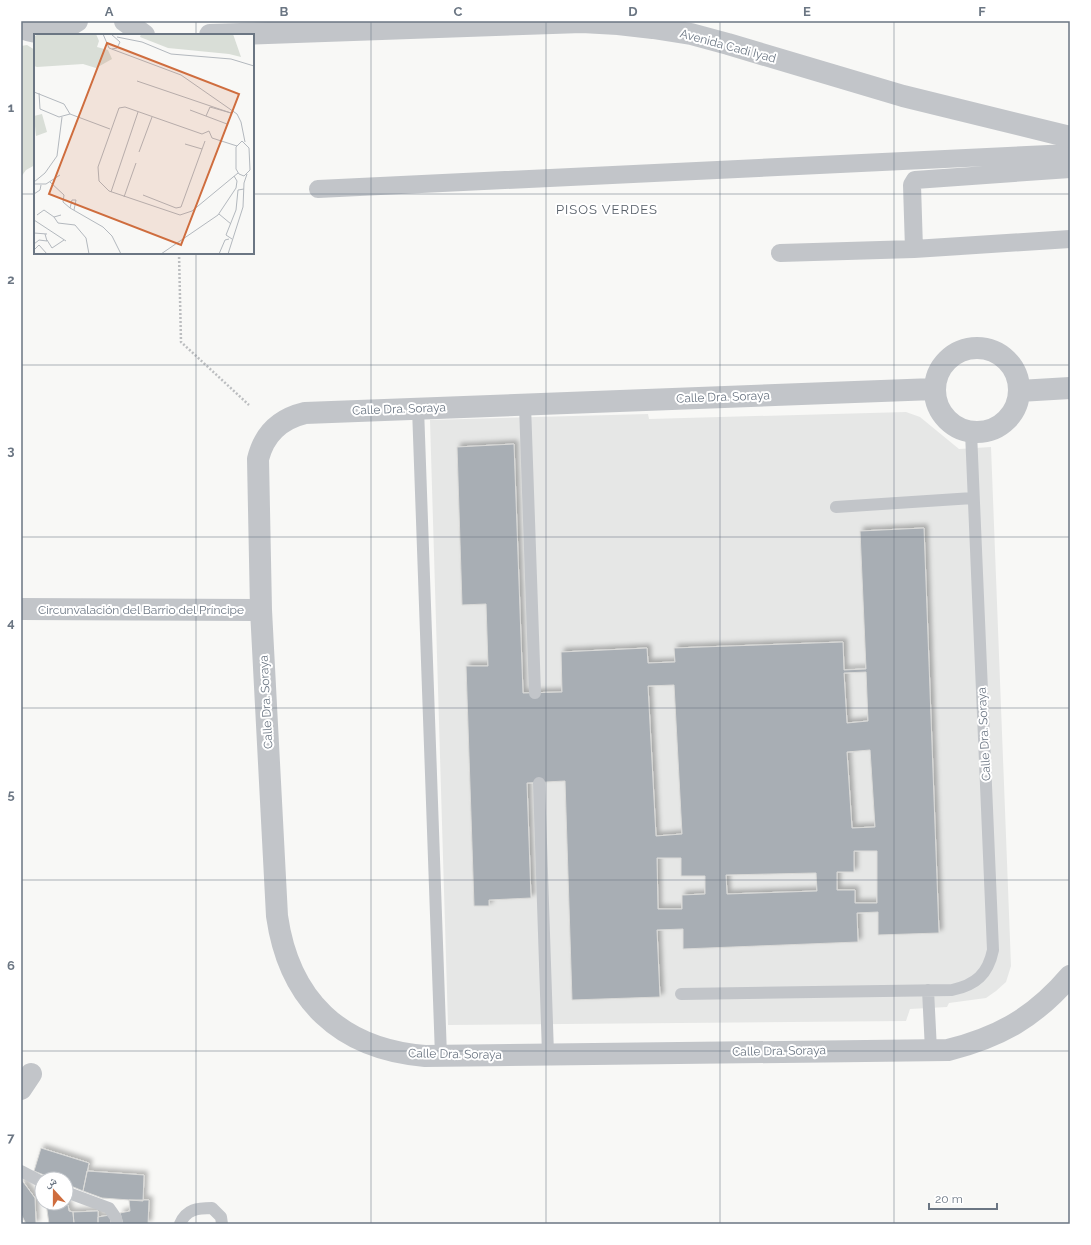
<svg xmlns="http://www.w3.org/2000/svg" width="1091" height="1245" viewBox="0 0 1091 1245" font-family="Raleway,'Noto Naskh Arabic',sans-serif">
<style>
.built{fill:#e6e7e6}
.green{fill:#d9ded7}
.building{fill:#a8aeb4;stroke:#dadad8;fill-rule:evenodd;filter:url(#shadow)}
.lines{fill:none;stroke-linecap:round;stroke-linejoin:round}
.path{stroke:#bcbec0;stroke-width:2.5;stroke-dasharray:2 2;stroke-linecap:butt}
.service{stroke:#c2c5c9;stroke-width:12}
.pedestrian{stroke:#c2c5c9;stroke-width:18}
.minor{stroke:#c2c5c9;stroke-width:22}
.grid{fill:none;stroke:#6b7683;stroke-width:1;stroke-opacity:0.55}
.labels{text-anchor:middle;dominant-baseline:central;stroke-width:4;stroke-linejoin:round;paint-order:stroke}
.street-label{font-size:12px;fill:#6b7683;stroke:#fff}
.neighbourhood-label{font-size:13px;letter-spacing:1px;fill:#586069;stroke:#fff}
.inset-road{fill:none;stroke:#b3b8be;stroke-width:1}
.view{fill:#cf6d3e;fill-opacity:0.15;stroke:#cf6d3e;stroke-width:2}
.inset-edge{fill:none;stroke:#6b7683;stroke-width:2}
.neatline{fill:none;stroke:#6b7683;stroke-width:1.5}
.grid-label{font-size:13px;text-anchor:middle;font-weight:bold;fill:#6b7683}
</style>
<defs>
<filter id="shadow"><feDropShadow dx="3.5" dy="-3.5" stdDeviation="2" flood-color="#0004"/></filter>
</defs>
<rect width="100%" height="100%" fill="#f8f8f6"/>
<path class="built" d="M 906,412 L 920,417 L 959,449 L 991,447 L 1011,966 L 1006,982 L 996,991 L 986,998 L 949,1003 L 947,1007 L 910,1009 L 906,1021 L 448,1025 L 430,420 L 648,414 L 649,419 Z"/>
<path class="green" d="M 27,45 L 35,50 L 35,165 L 26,170 L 21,177 L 21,46 Z"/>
<path class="building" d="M 514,444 L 523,693 L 562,692 L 561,652 L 647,648 L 648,663 L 675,662 L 674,648 L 843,642 L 844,670 L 866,669 L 860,531 L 924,528 L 939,933 L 878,935 L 878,912 L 857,913 L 858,942 L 683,949 L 683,929 L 657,930 L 660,997 L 572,1000 L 565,781 L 527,783 L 531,898 L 489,900 L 489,906 L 474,906 L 466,666 L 488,666 L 486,604 L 462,605 L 457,447 ZM 866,672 L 868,721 L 847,723 L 844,673 ZM 674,685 L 682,834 L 656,836 L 648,686 ZM 870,750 L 875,827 L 852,828 L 847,752 ZM 854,851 L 877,851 L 877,903 L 855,903 L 855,890 L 837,890 L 837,872 L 854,872 ZM 657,858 L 681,858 L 681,876 L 705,876 L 705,894 L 682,895 L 682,909 L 658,909 ZM 816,873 L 817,891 L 727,894 L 726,875 Z
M 41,1148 L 89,1163 L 83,1191 L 66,1184 L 66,1179 L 54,1179 L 34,1171 Z
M 87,1171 L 144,1175 L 143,1201 L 102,1198 L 83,1191 Z
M 21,1179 L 35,1198 L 36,1224 L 26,1224 L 21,1214 Z
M 129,1200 L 149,1200 L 148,1224 L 123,1224 L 120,1213 L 130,1211 Z
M 46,1203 L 65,1203 L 68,1205 L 69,1211 L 73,1212 L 74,1224 L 49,1224 Z
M 98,1211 L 98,1224 L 74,1224 L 73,1212 Z
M 110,1215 L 111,1224 L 98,1224 L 98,1217 Z"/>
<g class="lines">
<path class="path" d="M 179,253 L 181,342 L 249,405"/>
<path class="service" d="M 525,405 L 535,693
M 418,408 L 441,1056
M 836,507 L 973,498
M 539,783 L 548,1054
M 928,990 L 931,1050
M 681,994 L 952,990 C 976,985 988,974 993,950 L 971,432
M 21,1171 L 42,1182
M 66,1192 L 109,1208 L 116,1218 L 117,1224
M 180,1224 C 186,1209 198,1208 212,1208 L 221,1217 L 222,1224"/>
<path class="pedestrian" d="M 318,189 L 1070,153
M 914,249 L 912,185 L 915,180 L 1070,169
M 780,253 L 914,249 L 1070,239"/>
<path class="minor" d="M 125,21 L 144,35
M 21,28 C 43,36 58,34 77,21
M 210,35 L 582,22 L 618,24 L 653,28 L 691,34 L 728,44 L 903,96 L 1070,137
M935 390a42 42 0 1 1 84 0a42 42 0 1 1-84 0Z
M 934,389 L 305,413 C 280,419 264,434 258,459 L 261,610 L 277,916 C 289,1000 340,1049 425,1056 L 948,1050 C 1000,1037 1035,1017 1070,976
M 1019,391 L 1070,388
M 21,609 L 261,610
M 21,1089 L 31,1074"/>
</g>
<path class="grid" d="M 196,21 L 196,35M 371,21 L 371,1224M 546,21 L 546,1224M 720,21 L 720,1224M 894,21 L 894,1224M 21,194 L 35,194M 253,194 L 1070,194M 196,253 L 196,1224M 21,365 L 1070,365M 21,537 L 1070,537M 21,708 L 1070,708M 21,880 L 1070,880M 21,1051 L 1070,1051"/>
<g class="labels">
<g class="street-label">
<text transform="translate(728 46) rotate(15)">Avenida Cadi Iyad</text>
<text transform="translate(723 397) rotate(-2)">Calle Dra. Soraya</text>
<text transform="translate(399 409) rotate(-2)">Calle Dra. Soraya</text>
<text x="141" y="610">Circunvalación del Barrio del Príncipe</text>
<text transform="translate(266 702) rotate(-93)">Calle Dra. Soraya</text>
<text transform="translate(984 734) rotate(-93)">Calle Dra. Soraya</text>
<text transform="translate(779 1051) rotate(-1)">Calle Dra. Soraya</text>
<text transform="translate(455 1054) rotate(1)">Calle Dra. Soraya</text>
</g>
<g class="neighbourhood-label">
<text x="607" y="209">PISOS VERDES</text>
</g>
</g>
<g transform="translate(34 34)">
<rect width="220" height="220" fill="#f8f8f6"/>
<path d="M 4,0 L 62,0 L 65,7 L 63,13 L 74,16 L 78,25 L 62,34 L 49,30 L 3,33 L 0,32 L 0,3 ZM 107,0 L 199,0 L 207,23 L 195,20 L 134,14 L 106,3 ZM 8,80 L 13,98 L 2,102 L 0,82 Z" fill="#d9ded7"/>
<path class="inset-road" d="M 69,0 L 75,14 L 147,41 L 203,80 L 207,88 L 211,108M 77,0 L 86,8 L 83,14 L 78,15M 83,3 L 108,8 L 137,20 L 197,25 L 220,32M 103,47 L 197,79 L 176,73 L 172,82M 0,58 L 30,70 L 36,80M 5,59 L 6,75M 6,75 L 25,83 L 36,80M 156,76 L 193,90M 36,80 L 76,95M 168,100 L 91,73 L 85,74 L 64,133 L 65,147 L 75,157 L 146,181 L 158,177 L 204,139M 168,100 L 175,97 L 178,104M 178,104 L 203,112M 208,107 L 215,114 L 216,136 L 210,142 L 205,140 L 202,135 L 202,113 ZM 151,110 L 168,115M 105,118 L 118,83M 0,148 L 11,139 L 23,122 L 28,83M 16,148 L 30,161 L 29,168 L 36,174 L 69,193 L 78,202 L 87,220M 0,150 L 12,150 L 26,141M 77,158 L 104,78M 0,160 L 6,156 L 7,151M 109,161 L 142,174 L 147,173 L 171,107M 90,163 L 102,129M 36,174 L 38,166 L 42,166 L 40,176M 185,180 L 197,190M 3,181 L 10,176 L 20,183M 27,181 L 20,183 L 24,189 L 41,191 L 52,204 L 55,220M 0,186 L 32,207M 0,199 L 13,200M 198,205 L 192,201 L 202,176 L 204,156 L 210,155M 13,206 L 18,214 L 30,206M 0,210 L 5,206 L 13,207 L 11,200M 0,216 L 5,211 L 13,220M 127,220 L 184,181 L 202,154 L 203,147 L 200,142M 185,220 L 191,206 L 195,205M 194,220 L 209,173 L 210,149 L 213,140"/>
<path class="view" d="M 73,9 L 205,60 L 147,211 L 15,160 Z"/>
<rect width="220" height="220" class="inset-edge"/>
</g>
<rect width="1091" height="1245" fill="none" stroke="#ffffff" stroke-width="44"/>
<g transform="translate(54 1191) rotate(339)"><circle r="19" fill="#ffffff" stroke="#c4c8cd"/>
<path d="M0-3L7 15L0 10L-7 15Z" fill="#cf6d3e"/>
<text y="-6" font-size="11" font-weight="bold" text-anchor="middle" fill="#6b7683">ش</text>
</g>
<path d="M929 1203v6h68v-6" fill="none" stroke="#6b7683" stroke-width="2"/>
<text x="935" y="1203" font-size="12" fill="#6b7683" stroke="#ffffff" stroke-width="3" paint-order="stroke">20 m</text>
<rect x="22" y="22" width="1047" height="1201" class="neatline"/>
<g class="grid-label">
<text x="109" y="16">A</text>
<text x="284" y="16">B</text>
<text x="458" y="16">C</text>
<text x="633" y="16">D</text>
<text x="807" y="16">E</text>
<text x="982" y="16">F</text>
<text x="11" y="112">1</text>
<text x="11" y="284">2</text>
<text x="11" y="455">3</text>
<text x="11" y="627">4</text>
<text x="11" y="799">5</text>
<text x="11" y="970">6</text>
<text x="11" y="1142">7</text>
</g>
</svg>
